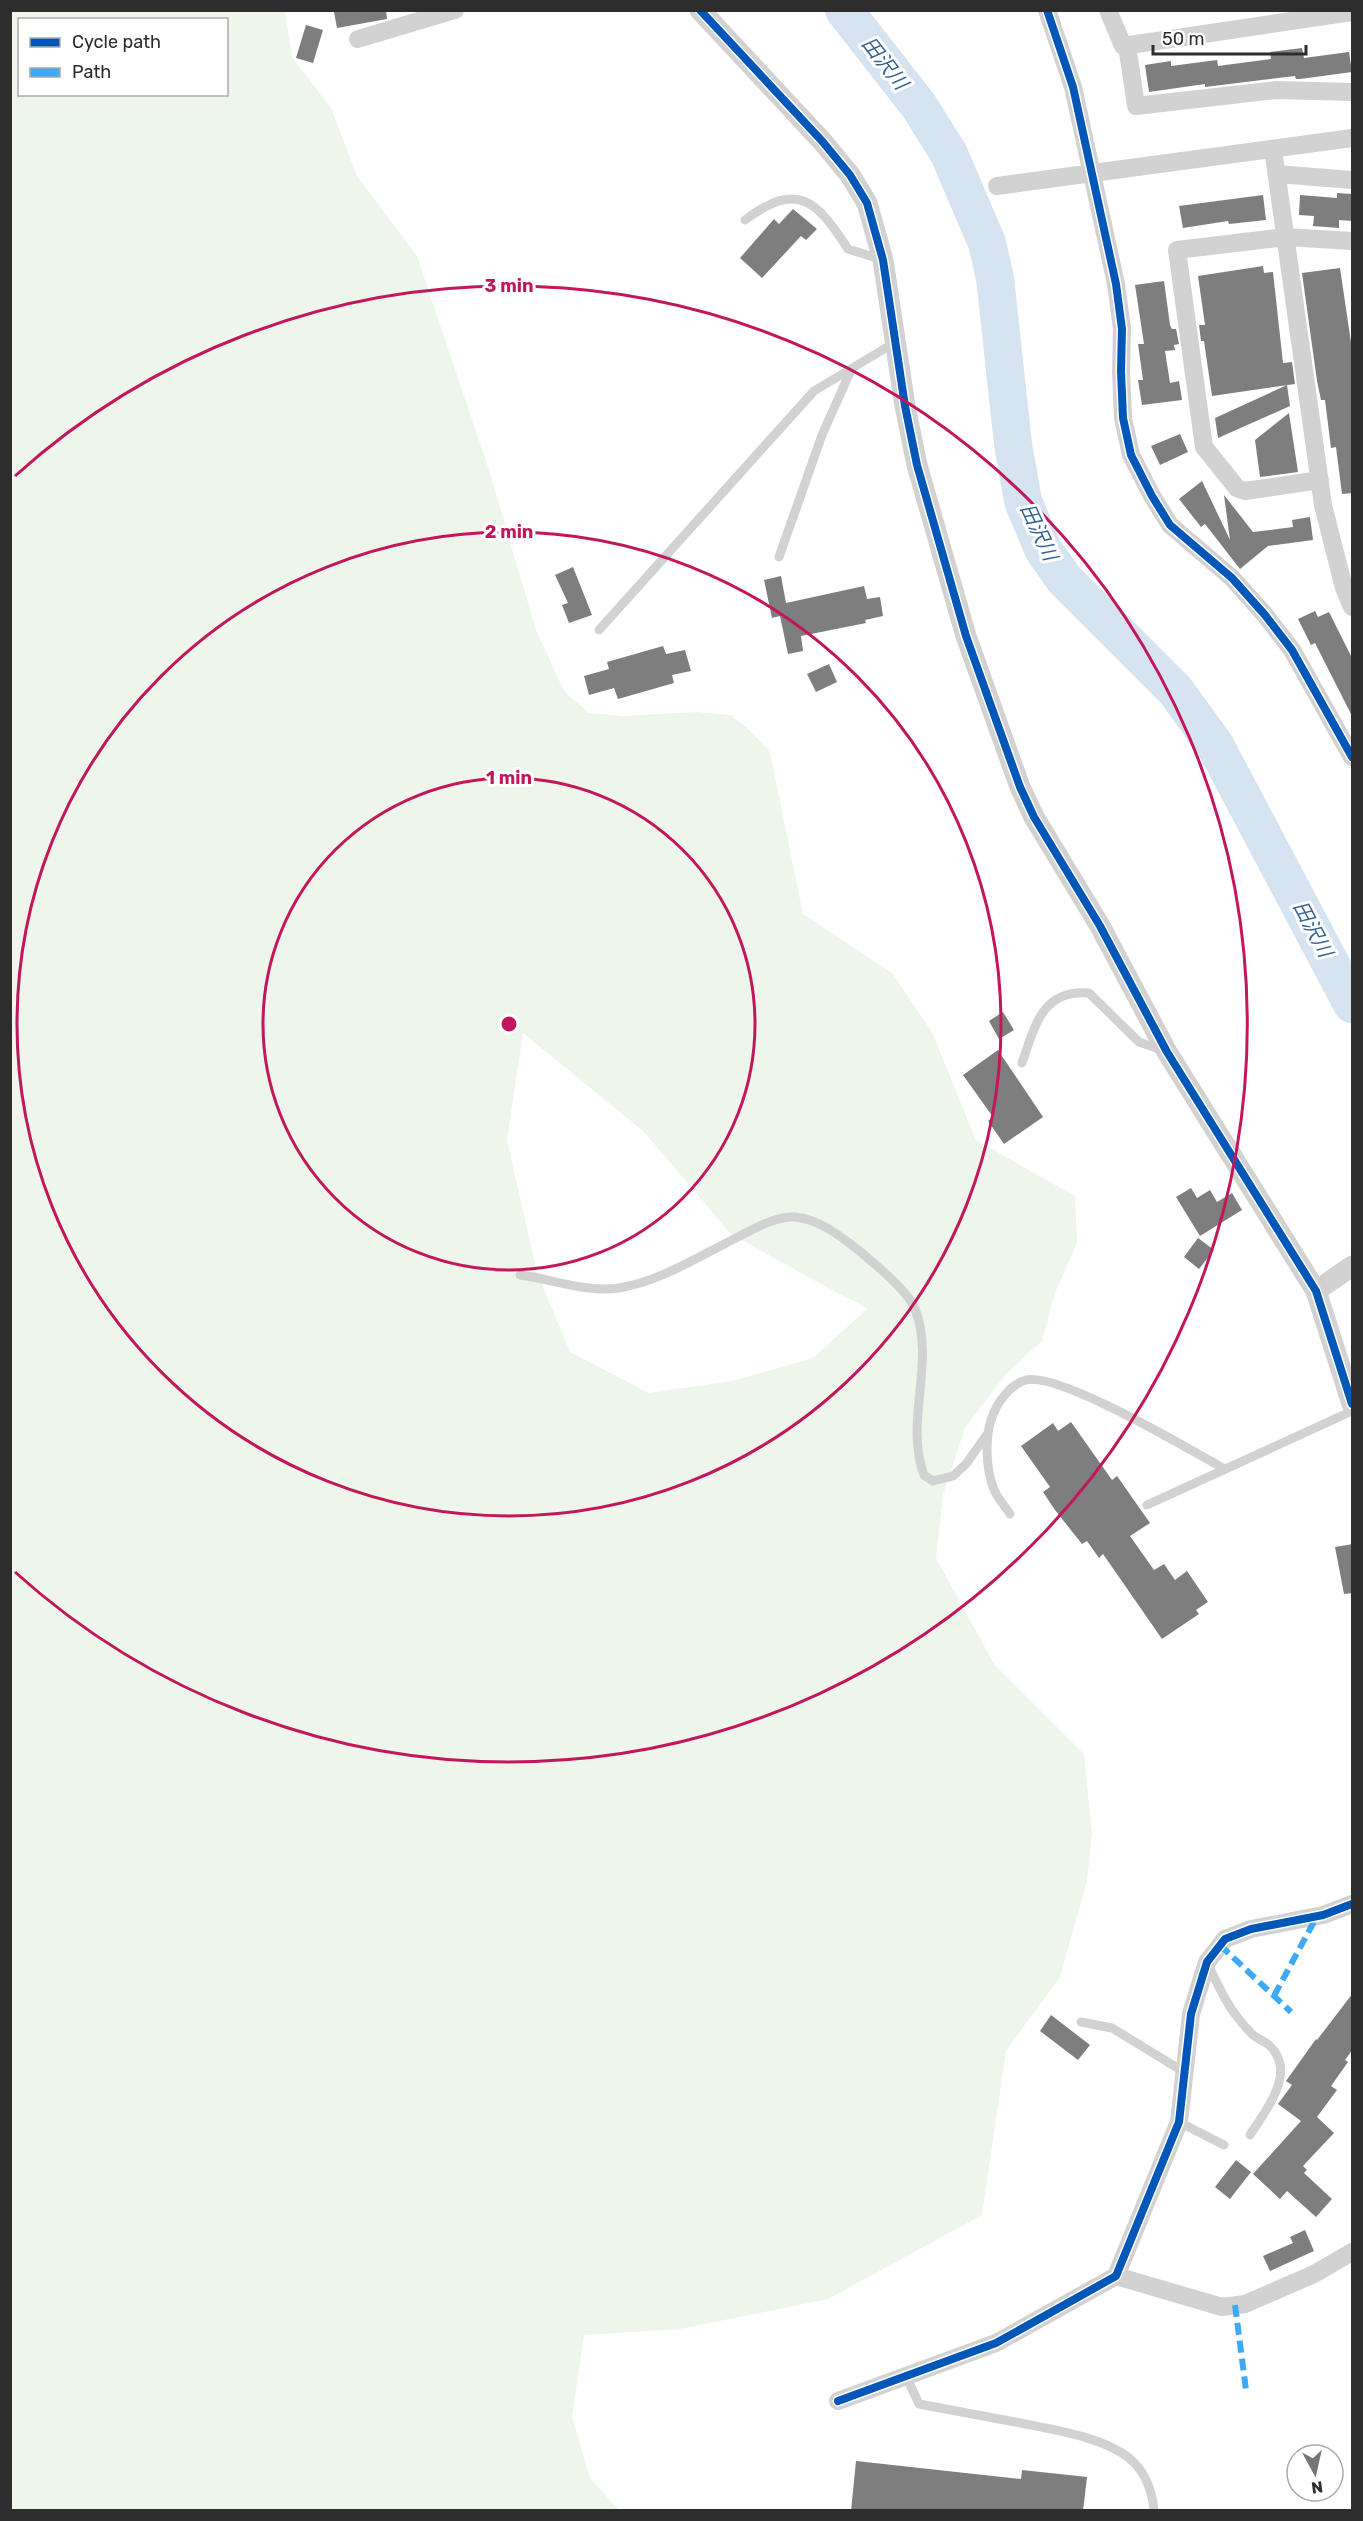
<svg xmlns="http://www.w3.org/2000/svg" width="1363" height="2521" viewBox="0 0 1363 2521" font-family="Rubik,'Noto Sans JP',sans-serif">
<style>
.green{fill:#eef5ea;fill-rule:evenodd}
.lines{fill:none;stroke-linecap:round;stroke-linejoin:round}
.river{stroke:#d6e4f2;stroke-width:38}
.building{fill:#7e7e7e}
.service{stroke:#d2d2d2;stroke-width:9}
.minor{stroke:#d2d2d2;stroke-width:18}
.tertiary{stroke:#d2d2d2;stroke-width:21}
.quiet{stroke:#3fa9f5;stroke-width:6;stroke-dasharray:12 6;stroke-linecap:butt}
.cycleway-casing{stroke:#fff;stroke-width:11}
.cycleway{stroke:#0057b8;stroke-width:8}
.ring{fill:none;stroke:#c2185b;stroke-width:3}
.labels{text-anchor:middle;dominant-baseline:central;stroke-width:6;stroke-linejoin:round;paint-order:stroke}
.water-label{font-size:20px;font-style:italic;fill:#376393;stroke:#fff}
.centre{fill:#c2185b;stroke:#fff;stroke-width:3}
.ring-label{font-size:18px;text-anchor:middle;font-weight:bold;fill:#c2185b;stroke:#fff;stroke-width:6;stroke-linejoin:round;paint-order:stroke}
</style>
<rect width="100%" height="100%" fill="#fff"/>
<path class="green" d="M 11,11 L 285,11 L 292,57 L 331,108 L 357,176 L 417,256 L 489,470 L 536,630 L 564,691 L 589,713 L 623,716 L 697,712 L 731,715 L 749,730 L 770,752 L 803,914 L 892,973 L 932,1032 L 976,1140 L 1075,1196 L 1077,1243 L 1055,1293 L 1042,1341 L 1006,1374 L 965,1428 L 943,1495 L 936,1558 L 994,1664 L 1084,1754 L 1092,1834 L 1087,1881 L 1060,1977 L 1006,2051 L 982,2215 L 828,2299 L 680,2329 L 584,2335 L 572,2417 L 590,2478 L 619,2510 L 11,2510 ZM 20,20 L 226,20 L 226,94 L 20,94 ZM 523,1033 L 643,1131 L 731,1234 L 835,1292 L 868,1308 L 813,1358 L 732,1381 L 649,1393 L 570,1352 L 537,1272 L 507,1140 Z"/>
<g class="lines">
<path class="river" d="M 844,10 L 919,106 L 949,154 L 987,243 L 995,278 L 1013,444 L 1023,501 L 1043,549 L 1064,579 L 1175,690 L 1215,745 L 1352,1004"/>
</g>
<path class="building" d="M 343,10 L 386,10 L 387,19 L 337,28 L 334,12 Z
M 306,25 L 323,30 L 313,63 L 296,58 Z
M 1302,48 L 1304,58 L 1349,52 L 1352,72 L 1300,79 L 1296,79 L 1295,76 L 1205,87 L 1205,84 L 1149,92 L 1145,65 L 1171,61 L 1171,66 L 1217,60 L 1218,66 L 1271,59 L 1270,52 Z
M 1337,193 L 1353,194 L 1353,221 L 1339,220 L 1339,228 L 1313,226 L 1314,216 L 1299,215 L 1300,195 L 1337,198 Z
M 1263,195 L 1266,220 L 1229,224 L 1228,221 L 1183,228 L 1179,206 Z
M 793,209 L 817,229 L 806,240 L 801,236 L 762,278 L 740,258 L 774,219 L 779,224 Z
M 1263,266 L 1264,273 L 1273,272 L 1283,363 L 1292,362 L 1295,384 L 1212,396 L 1204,341 L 1201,341 L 1199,325 L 1205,325 L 1198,276 Z
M 1340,268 L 1353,356 L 1353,493 L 1342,494 L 1336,447 L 1331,448 L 1325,400 L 1321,400 L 1317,381 L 1302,273 Z
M 1164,281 L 1170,325 L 1172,329 L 1176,329 L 1179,344 L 1174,345 L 1175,350 L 1165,351 L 1170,383 L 1179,381 L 1182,400 L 1142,405 L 1138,380 L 1143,380 L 1138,344 L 1144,344 L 1135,285 Z
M 1287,385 L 1290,406 L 1218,438 L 1215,418 Z
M 1289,413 L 1298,472 L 1260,477 L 1255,440 Z
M 1180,434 L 1188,452 L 1160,465 L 1151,446 Z
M 1202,481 L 1230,540 L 1224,495 L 1253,532 L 1293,527 L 1292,520 L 1310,517 L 1313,540 L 1268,546 L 1240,569 L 1205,524 L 1201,527 L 1179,499 Z
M 573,567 L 592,615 L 569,623 L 562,605 L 568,603 L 555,575 Z
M 781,576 L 786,603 L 864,586 L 867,599 L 880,597 L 883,616 L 865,620 L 866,623 L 801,636 L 803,651 L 788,654 L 780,616 L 772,618 L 764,580 Z
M 1315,611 L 1318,617 L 1329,612 L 1353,660 L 1353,718 L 1315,643 L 1311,645 L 1298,619 Z
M 663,646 L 666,654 L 685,650 L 691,671 L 672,675 L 674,683 L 618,699 L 614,688 L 589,695 L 584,676 L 609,669 L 607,662 Z
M 829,664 L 837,682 L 816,692 L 807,674 Z
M 1003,1012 L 1014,1030 L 999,1039 L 989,1021 Z
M 998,1050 L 1043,1117 L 1004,1144 L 988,1121 L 993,1117 L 963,1075 Z
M 1191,1188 L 1197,1198 L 1210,1190 L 1217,1202 L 1232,1193 L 1242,1210 L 1200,1236 L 1176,1197 Z
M 1198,1238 L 1214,1250 L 1199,1269 L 1184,1257 Z
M 1071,1422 L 1112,1480 L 1117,1476 L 1150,1523 L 1130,1536 L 1154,1570 L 1164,1564 L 1175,1580 L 1187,1571 L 1208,1602 L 1196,1610 L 1199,1614 L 1162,1639 L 1103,1554 L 1099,1558 L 1087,1541 L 1082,1544 L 1055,1510 L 1043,1492 L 1050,1487 L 1021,1446 L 1053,1423 L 1058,1431 Z
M 1353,1544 L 1353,1593 L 1344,1594 L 1335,1547 Z
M 1353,1993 L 1353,2049 L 1345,2060 L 1348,2062 L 1331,2086 L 1337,2090 L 1317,2117 L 1334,2133 L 1303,2166 L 1307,2170 L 1304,2173 L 1332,2199 L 1316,2217 L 1287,2191 L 1280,2199 L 1253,2174 L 1301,2121 L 1278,2104 L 1292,2085 L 1286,2081 L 1316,2039 L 1317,2040 Z
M 1051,2015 L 1090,2045 L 1078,2060 L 1040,2031 Z
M 1236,2160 L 1251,2172 L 1230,2199 L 1215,2187 Z
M 1305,2230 L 1314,2251 L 1270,2271 L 1263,2256 L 1293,2243 L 1290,2237 Z
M 856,2461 L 1021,2479 L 1022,2470 L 1087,2477 L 1083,2511 L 851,2511 Z"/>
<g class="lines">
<path class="service" d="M 745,220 C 798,180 817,201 848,249 L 880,259
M 779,557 L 822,435 L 851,370
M 599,630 L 814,391 L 894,343
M 1022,1063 C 1035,1026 1042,989 1089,993 L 1139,1042 L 1162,1050
M 520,1275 C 553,1279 586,1293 619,1288 C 662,1281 701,1255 740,1236 C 756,1228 776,1216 795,1217 C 820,1219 843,1238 862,1253 C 877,1266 908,1291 915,1309 C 936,1362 904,1422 924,1475 L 933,1481 L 953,1476 L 966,1464 L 988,1433
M 1147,1505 L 1352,1411
M 1010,1514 C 1005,1506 996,1497 993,1487 C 986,1468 985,1440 991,1420 C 996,1404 1010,1384 1026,1380 C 1060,1372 1190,1450 1225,1469
M 1208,1965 C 1216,1980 1224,2000 1235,2014 C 1240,2021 1247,2029 1253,2035 C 1258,2039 1264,2041 1269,2045 C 1298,2072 1266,2110 1250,2135
M 1081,2022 L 1112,2028 L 1184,2072
M 1179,2122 L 1224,2145
M 906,2376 L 919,2404 C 951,2410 983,2416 1015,2422 C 1049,2429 1101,2436 1129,2458 C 1146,2472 1152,2490 1154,2510"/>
<path class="minor" d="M 1047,10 L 1073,87 L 1116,284 L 1122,329 L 1121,371 L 1123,418 L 1131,455 L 1152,496 L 1170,525 L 1232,578 L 1265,615 L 1292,650 L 1352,757
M 1108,10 L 1123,46 L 1352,12
M 358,39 L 455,10
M 1127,45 L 1136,106 L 1276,90 L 1352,92
M 1273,149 L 1323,505 L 1344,588 L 1352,607
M 1277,174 L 1352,180
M 997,186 L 1352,138
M 1320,480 L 1245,491 L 1237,488 L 1204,447 L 1177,250 L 1286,237 L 1352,241
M 1116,2276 L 1222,2307 L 1245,2304 L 1314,2274 L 1352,2252
M 838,2401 L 996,2343 L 1116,2276 L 1179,2122 L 1191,2014 L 1207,1962 L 1225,1939 L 1251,1929 L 1323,1915 L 1352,1904"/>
<path class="tertiary" d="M 700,10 L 822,141 L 850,175 L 867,203 L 883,260 L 905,406 L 917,465 L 966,636 L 1020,787 L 1034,817 L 1100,926 L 1167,1052 L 1316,1291 L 1352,1404
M 1316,1291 L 1352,1266"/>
<path class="quiet" d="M 1220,1945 L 1291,2012
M 1274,1996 L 1317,1916
M 1235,2305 L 1246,2390"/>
<g class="cycleway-casing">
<path id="cycleway" d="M 700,10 L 822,141 L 850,175 L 867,203 L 883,260 L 905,406 L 917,465 L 966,636 L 1020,787 L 1034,817 L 1100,926 L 1167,1052 L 1316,1291 L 1352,1404
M 1047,10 L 1073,87 L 1116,284 L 1122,329 L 1121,371 L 1123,418 L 1131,455 L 1152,496 L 1170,525 L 1232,578 L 1265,615 L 1292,650 L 1352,757
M 838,2401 L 996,2343 L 1116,2276 L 1179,2122 L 1191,2014 L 1207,1962 L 1225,1939 L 1251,1929 L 1323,1915 L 1352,1904"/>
</g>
<use href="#cycleway" class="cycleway"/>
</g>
<g class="ring">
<circle cx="509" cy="1024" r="246"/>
<circle cx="509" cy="1024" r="492"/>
<path d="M15 476A738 738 0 1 1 15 1572"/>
</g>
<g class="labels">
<g class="water-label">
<text transform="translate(885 63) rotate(52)">田沢川</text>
<text transform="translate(1039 532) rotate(65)">田沢川</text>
<text transform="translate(1313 929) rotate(62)">田沢川</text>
</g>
</g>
<circle cx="509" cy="1024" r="9" class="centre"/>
<g class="ring-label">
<text x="509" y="292">3 min</text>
<text x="509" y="538">2 min</text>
<text x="509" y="784">1 min</text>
</g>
<rect width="1363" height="2521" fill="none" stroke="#2d2d2d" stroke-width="24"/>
<rect x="18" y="18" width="210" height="78" fill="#ffffff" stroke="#ababab" stroke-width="1.5"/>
<rect x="30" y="38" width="30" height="9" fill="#0057b8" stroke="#ababab" stroke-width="1.5"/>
<text x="72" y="48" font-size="18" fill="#2d2d2d">Cycle path</text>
<rect x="30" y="68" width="30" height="9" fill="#3fa9f5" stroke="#ababab" stroke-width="1.5"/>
<text x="72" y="78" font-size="18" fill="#2d2d2d">Path</text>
<g transform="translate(1315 2473) rotate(172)"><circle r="28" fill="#ffffff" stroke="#ababab" stroke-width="1.5"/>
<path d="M0-4.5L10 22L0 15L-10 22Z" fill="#767676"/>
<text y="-9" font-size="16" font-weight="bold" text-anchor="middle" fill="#2d2d2d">N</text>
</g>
<path d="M1153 45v9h153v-9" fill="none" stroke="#2d2d2d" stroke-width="3"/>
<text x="1162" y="45" font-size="18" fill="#2d2d2d" stroke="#ffffff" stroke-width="4.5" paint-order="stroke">50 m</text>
</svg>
